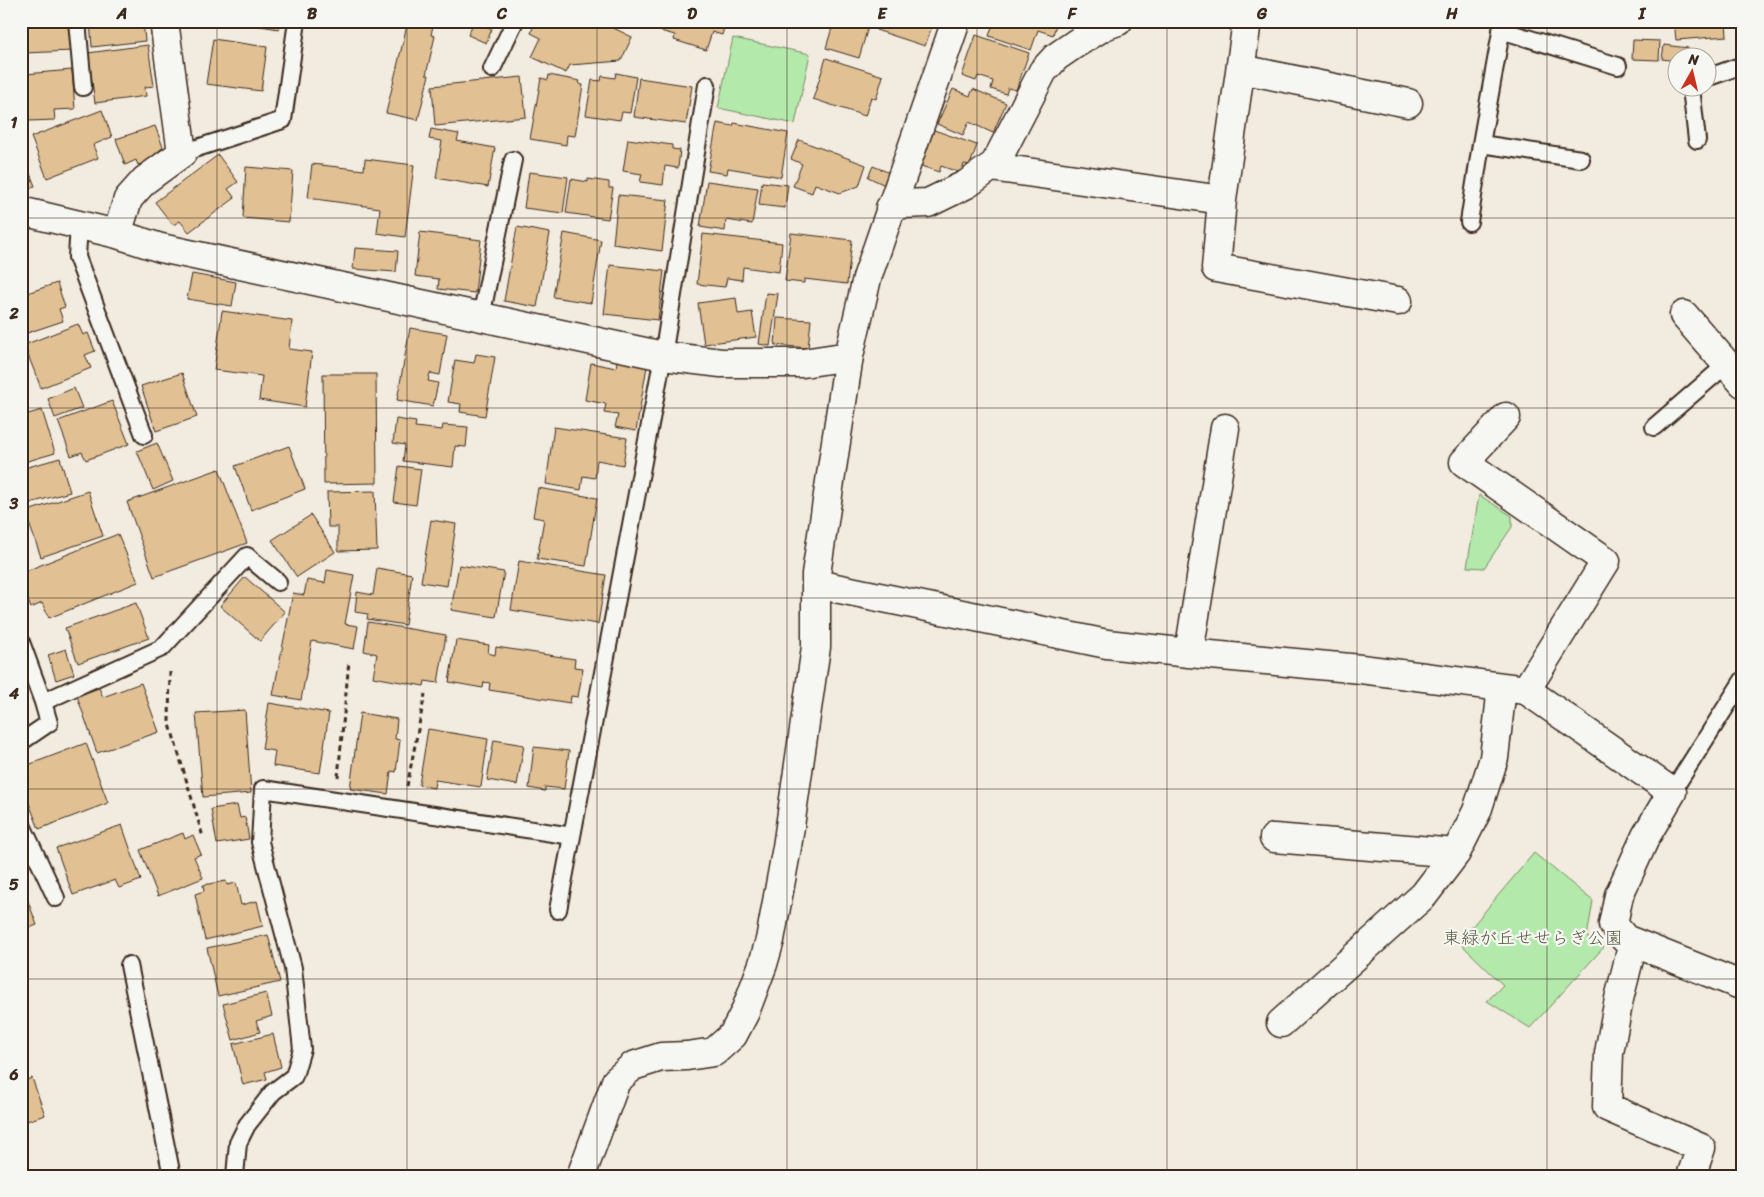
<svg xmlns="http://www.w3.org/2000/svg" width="1764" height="1197" viewBox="0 0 1764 1197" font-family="Sriracha,'Klee One',sans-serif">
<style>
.green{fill:#b3e9ab;stroke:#778a64}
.building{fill:#e1c194;stroke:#3b2a1e}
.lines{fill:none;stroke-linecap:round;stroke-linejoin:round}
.lane-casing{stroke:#3b2a1e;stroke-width:20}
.street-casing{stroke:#3b2a1e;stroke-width:31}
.path{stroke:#3b2a1e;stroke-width:3;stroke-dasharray:5 4;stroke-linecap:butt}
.lane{stroke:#f6f6f2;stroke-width:16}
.street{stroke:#f6f6f2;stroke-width:28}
.grid{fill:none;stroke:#3b2a1e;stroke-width:1;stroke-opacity:0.55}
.labels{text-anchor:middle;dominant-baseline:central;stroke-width:4.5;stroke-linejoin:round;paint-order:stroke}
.park-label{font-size:18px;fill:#595a41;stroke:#f6f6f2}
.neatline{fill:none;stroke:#3b2a1e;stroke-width:2}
.grid-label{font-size:16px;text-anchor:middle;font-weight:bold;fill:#3b2a1e}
</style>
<rect width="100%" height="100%" fill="#f2ebdf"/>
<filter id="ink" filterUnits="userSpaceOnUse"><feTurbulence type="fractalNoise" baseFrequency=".02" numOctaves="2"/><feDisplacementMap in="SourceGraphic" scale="10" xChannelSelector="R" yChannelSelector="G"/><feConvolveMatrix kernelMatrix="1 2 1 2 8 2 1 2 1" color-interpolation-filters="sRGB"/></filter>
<g filter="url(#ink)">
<path class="green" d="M 733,38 L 810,54 L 795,124 L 718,108 Z
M 1479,495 L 1512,516 L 1512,527 L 1484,568 L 1467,567 Z
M 1534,853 L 1593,901 L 1587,937 L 1604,947 L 1530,1028 L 1487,1001 L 1503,985 L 1459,942 Z"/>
<path class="building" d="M 23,21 L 71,21 L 72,51 L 24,53 Z
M 90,21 L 143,21 L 145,41 L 92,47 Z
M 255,21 L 280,21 L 279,29 L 254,25 Z
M 364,21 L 397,21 L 397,27 Z
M 408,21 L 434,21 L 431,35 L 435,36 L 426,75 L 429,75 L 418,120 L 386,113 Z
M 474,21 L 492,29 L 486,43 L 468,35 Z
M 531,21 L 599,21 L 632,37 L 621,61 L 570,65 L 566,73 L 532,57 L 541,38 L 531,33 L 533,27 L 529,25 Z
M 651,21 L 726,21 L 722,35 L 712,32 L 706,50 L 674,40 L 675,35 L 649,28 Z
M 834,21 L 850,21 L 868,27 L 859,58 L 826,48 Z
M 878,21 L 934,21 L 925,46 L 876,30 Z
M 994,21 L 1057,21 L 1053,35 L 1038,30 L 1031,50 L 989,36 Z
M 1674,21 L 1726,21 L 1727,36 L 1676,40 Z
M 976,35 L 1029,53 L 1016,90 L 1008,88 L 1006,94 L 991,89 L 993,81 L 978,76 L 976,81 L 962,76 Z
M 213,39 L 267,47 L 261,91 L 206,84 Z
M 1633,40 L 1660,41 L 1659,60 L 1632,59 Z
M 148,45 L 154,86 L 145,87 L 146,96 L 95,103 L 88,53 Z
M 1664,45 L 1688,48 L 1687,58 L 1676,58 L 1676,61 L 1662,59 Z
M 826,58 L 883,76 L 876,99 L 871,97 L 865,116 L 813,99 Z
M 72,70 L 75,109 L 54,110 L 55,120 L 29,121 L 25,74 Z
M 616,73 L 636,77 L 630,113 L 622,112 L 620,120 L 586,115 L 592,80 L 601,81 L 602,76 L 615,78 Z
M 549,75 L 580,81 L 579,84 L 583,85 L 575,136 L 567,135 L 566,145 L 530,139 L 541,78 L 548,80 Z
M 522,77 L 526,117 L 435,126 L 432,86 Z
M 639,78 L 692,86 L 686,124 L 634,117 Z
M 953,89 L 970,96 L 973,89 L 1006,103 L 993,133 L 969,122 L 963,135 L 937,124 Z
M 102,110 L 112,137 L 93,145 L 98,158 L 47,178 L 31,137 Z
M 717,123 L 733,126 L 734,123 L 788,133 L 781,177 L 728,168 L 727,174 L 708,171 Z
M 155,126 L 163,147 L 147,162 L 138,165 L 136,160 L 125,165 L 116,139 Z
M 431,129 L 459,134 L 457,141 L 495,148 L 488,187 L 436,178 L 442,141 L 429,139 Z
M 934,130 L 977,145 L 970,165 L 964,164 L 961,173 L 941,166 L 939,172 L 921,166 Z
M 628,139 L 672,145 L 672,149 L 680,150 L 678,168 L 665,166 L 663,185 L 640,182 L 642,174 L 623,171 Z
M 799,140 L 866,165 L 859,186 L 840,193 L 815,184 L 812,193 L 793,186 L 802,164 L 791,159 Z
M 21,151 L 35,186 L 21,191 Z
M 218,155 L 238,182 L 228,189 L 235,198 L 189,232 L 180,221 L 173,225 L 155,202 Z
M 365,159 L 414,165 L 405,237 L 377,233 L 380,208 L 308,198 L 312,164 L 364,170 Z
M 873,166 L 890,173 L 885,185 L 868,177 Z
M 246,167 L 293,171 L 289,222 L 243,218 Z
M 529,172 L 568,177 L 563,213 L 524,208 Z
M 571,179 L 588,182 L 588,179 L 609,182 L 609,188 L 613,188 L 608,219 L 566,213 Z
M 707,181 L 758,188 L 752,224 L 726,220 L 725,231 L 700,227 Z
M 762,182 L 788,185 L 785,208 L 759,205 Z
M 618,195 L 668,200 L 662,251 L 613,244 Z
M 517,227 L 550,233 L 537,307 L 504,301 Z
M 420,232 L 481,240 L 475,293 L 438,289 L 439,279 L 415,276 Z
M 564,233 L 601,240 L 591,303 L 553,297 Z
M 791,233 L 852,240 L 847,284 L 804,279 L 804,283 L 785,281 Z
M 703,234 L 782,243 L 779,272 L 743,267 L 742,280 L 727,278 L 725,287 L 697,284 Z
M 355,248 L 398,251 L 396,272 L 353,269 Z
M 610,265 L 664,271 L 658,320 L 604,314 Z
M 192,274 L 236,282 L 232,306 L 187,299 Z
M 57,283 L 65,307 L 59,309 L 63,321 L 21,335 L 21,295 Z
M 766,293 L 778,294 L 770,346 L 759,344 Z
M 736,298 L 738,314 L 752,312 L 756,337 L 704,344 L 698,303 Z
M 222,311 L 292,321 L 289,349 L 312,352 L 305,407 L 259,400 L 262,376 L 214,370 Z
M 777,318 L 811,320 L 808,348 L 775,345 Z
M 78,324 L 83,335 L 88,333 L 95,351 L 85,355 L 91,368 L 41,388 L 24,345 Z
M 410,328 L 447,334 L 440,375 L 430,373 L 428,381 L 438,383 L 433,406 L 397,400 Z
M 476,354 L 495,357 L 485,416 L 460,412 L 461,404 L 448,402 L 455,360 L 474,363 Z
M 617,361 L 647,366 L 636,431 L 615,427 L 618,415 L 604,413 L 606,404 L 585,400 L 591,363 L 616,368 Z
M 21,365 L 22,365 L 23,406 L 21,406 Z
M 182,373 L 197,417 L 156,431 L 141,386 Z
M 323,374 L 376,374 L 377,483 L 324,484 Z
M 74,388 L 82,408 L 55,418 L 48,399 Z
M 112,401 L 129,444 L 86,460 L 82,452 L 71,456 L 58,421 Z
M 42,410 L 55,453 L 21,463 L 21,416 Z
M 396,419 L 416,422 L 415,427 L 442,430 L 443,425 L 468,427 L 466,447 L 455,446 L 453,467 L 403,461 L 405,445 L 393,443 Z
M 554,427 L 627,438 L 623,465 L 597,460 L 595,478 L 583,476 L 581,490 L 546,484 Z
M 157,443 L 173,481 L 153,490 L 137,451 Z
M 289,446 L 305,489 L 251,510 L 235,466 Z
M 60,458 L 70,492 L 23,505 L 21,499 L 21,469 Z
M 399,466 L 421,469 L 416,505 L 394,502 Z
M 219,469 L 247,543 L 154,577 L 127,502 Z
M 538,488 L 597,498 L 586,566 L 537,559 L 544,519 L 533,517 Z
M 88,491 L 103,536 L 41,557 L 25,512 Z
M 375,491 L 377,550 L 338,551 L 338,527 L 328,527 L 327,492 Z
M 311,515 L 335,552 L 297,577 L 272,540 Z
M 431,520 L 456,524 L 447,586 L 421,582 Z
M 118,534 L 138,582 L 49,618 L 42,603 L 31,608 L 21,585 L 21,573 Z
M 519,561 L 606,575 L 598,624 L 511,610 Z
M 459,565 L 504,572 L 496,617 L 451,610 Z
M 377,568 L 412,574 L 405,625 L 367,619 L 368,614 L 355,612 L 357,592 L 373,595 Z
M 327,570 L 354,575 L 345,624 L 358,626 L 354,649 L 312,641 L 301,700 L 273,695 L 293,593 L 304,595 L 307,580 L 325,583 Z
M 245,577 L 285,612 L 260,641 L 220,606 Z
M 136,603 L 149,638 L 78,663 L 65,628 Z
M 368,622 L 446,635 L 438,683 L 425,681 L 424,686 L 373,677 L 377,654 L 364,651 Z
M 456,640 L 489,645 L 488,653 L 495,655 L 496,647 L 575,659 L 574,667 L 583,668 L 578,697 L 571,696 L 570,703 L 489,690 L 490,683 L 484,682 L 483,688 L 449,682 Z
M 66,649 L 74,674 L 56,680 L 48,655 Z
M 141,683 L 159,732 L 97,753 L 77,696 L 99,688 L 103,697 Z
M 269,703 L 329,713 L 320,773 L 273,766 L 275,751 L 262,749 Z
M 245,710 L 251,793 L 203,797 L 196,713 Z
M 360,713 L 397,719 L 395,739 L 400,740 L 396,772 L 391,771 L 388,794 L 350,789 Z
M 428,729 L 488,739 L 481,787 L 435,780 L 434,788 L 419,785 Z
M 494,740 L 524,745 L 517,785 L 487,780 Z
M 86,743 L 108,803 L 39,829 L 22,785 L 28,782 L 23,767 Z
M 534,747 L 569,751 L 564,789 L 545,787 L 545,791 L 529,788 Z
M 237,805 L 240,818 L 245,817 L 249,839 L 217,844 L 211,809 Z
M 122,825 L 141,880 L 119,888 L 115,880 L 73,895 L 56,848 Z
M 183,833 L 185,839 L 193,835 L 201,854 L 194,857 L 203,878 L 158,896 L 140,850 Z
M 226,881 L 227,885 L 236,883 L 241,905 L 257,901 L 263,926 L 205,940 L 195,894 L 204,891 L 203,885 Z
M 21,883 L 37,925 L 21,931 Z
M 268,935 L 280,982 L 218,996 L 207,948 Z
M 266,993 L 272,1016 L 256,1021 L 260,1032 L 233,1040 L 223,1004 Z
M 273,1034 L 281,1067 L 265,1072 L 267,1079 L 243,1085 L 233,1044 Z
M 32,1078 L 45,1115 L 21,1123 L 21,1082 Z"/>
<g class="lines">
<g class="lane-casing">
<path id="lane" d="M 77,21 L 83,87
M 1501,30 L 1618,66
M 492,69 L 515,21
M 1706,78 L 1743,65
M 1691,88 L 1697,140
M 1481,144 L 1581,159
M 182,153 L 283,120 L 297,21
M 1469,222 L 1481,144 L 1503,21
M 79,224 L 77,257 L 144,435
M 481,317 L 513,160
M 1654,427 L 1727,364
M 21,642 L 43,702 L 49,723 L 21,742
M 43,702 L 162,648 L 247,556 L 278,582
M 1672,792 L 1743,680
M 21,823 L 56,898
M 558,910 L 663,356 L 707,85
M 129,965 L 172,1176
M 235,1176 L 238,1143 L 247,1125 L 273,1092 L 294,1076 L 302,1049 L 293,968 L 260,842 L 263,789 L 572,836"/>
</g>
<g class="street-casing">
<path id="street" d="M 1241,69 L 1408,103
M 991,167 L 1222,200 L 1247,21
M 1222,200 L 1216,268 L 1398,301
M 890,208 L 903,204 L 928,203 L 967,184 L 995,164 L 1043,71 L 1056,57 L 1075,44 L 1104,26 L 1118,21
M 21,211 L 117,234 L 161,248 L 663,356 L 721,363 L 803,363 L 849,356
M 117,234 L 128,199 L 145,180 L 182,153 L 164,21
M 1684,315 L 1743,383
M 1506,417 L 1464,462 L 1606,561 L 1526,690
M 816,584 L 1107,644 L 1189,653 L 1225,428
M 1189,653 L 1361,669 L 1526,690 L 1672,792 L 1646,836 L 1619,895 L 1613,924 L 1625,939 L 1743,986
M 1274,838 L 1456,853
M 1633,943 L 1619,999 L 1609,1053 L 1607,1107 L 1701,1148 L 1691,1176
M 1281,1023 L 1424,895 L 1456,853 L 1477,811 L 1494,758 L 1502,687
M 581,1176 L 616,1081 L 633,1066 L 661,1057 L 687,1056 L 714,1052 L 733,1035 L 745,1012 L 763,964 L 770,940 L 787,847 L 816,647 L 816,574 L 849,356 L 867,278 L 956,21"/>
</g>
<path class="path" d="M 170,672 L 169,721 L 203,837
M 338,777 L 349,661
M 407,786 L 425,694"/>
<use href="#lane" class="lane"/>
<use href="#street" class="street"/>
</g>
</g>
<path class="grid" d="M 217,21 L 217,1176M 407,21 L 407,1176M 597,21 L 597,1176M 787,21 L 787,1176M 977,21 L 977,1176M 1167,21 L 1167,1176M 1357,21 L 1357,1176M 1547,21 L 1547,1176M 21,218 L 1743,218M 21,408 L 1743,408M 21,598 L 1743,598M 21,789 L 1743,789M 21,979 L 1743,979"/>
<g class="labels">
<g class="park-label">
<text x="1533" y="938">東緑が丘せせらぎ公園</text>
</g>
</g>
<rect width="1764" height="1197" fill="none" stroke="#f6f6f2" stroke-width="55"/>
<g transform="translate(1692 72) rotate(8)"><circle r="24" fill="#f6f6f2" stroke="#aba49d"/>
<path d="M0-4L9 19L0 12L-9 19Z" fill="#c8321e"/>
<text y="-8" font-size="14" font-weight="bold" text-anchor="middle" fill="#3b2a1e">N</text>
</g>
<rect x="28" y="28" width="1708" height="1142" class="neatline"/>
<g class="grid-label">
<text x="122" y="19">A</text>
<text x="312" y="19">B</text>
<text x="502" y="19">C</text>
<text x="692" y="19">D</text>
<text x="882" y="19">E</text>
<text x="1072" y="19">F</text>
<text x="1262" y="19">G</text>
<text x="1452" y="19">H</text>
<text x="1642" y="19">I</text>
<text x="14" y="128">1</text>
<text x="14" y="319">2</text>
<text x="14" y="509">3</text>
<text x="14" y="699">4</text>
<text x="14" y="890">5</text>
<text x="14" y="1080">6</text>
</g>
</svg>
